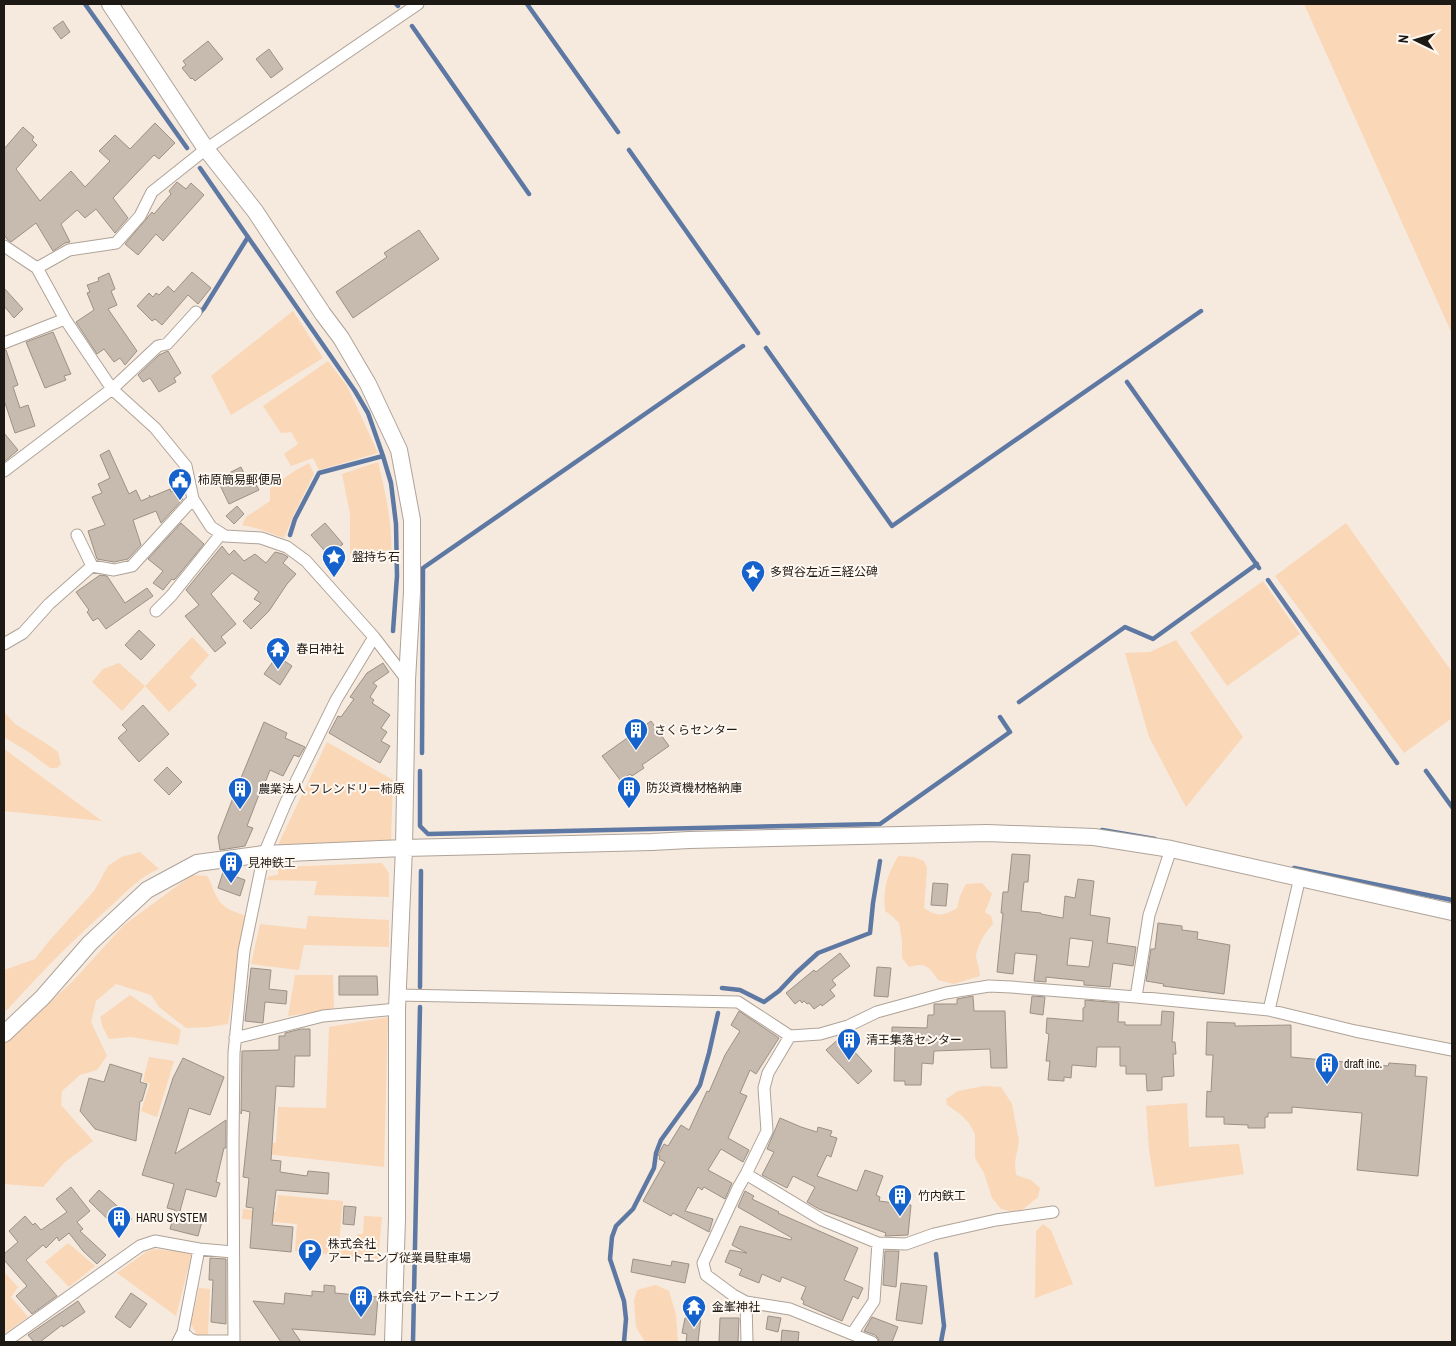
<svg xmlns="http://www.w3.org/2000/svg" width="1456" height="1346" viewBox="0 0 1456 1346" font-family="'Archivo Narrow','Noto Sans JP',sans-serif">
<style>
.green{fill:#fad7b6}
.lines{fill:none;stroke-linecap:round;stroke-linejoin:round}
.stream{stroke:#5d78a2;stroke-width:4.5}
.building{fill:#c7bbb0;stroke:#9c9186;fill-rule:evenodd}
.street-casing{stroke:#afa398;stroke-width:13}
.secondary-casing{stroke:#afa398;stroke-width:18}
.street{stroke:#fff;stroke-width:11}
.secondary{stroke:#fff;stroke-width:16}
.labels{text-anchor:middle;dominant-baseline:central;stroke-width:4;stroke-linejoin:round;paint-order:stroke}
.poi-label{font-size:12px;fill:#1d1915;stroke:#fff8f1;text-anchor:start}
</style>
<rect width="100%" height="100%" fill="#f6e9de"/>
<path class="green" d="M 1304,4 L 1452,4 L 1452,335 L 1452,334 Z
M 293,311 L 323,358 L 231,415 L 211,376 Z
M 328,361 L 347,386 L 378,453 L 319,470 L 313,458 L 291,466 L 284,454 L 298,444 L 291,432 L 281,433 L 263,406 Z
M 378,462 C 386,494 393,527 391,561 L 350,554 L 350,514 L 342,474 Z
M 309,463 L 314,474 L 294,514 L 284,538 L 259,529 L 242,525 L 246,517 L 270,501 L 270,488 L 296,470 Z
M 1346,523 L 1452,672 L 1452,718 L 1404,753 L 1275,576 Z
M 1263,581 L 1300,634 L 1227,686 L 1190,633 Z
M 192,637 L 209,655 L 190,677 L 197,685 L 169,712 L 145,686 L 122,711 L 92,682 L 103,669 L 119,663 L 145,686 Z
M 1176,640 L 1243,737 L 1186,807 L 1149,737 L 1125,653 L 1150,652 Z
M 4,712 L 15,724 L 50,746 L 58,752 L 61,764 L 57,768 L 50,768 L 30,753 L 4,737 Z
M 327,742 L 393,780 L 391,841 L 278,845 Z
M 4,749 L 102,821 L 4,811 Z
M 140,852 L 159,869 C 141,876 127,891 113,904 C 76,937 41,972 8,1009 L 4,1011 L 4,970 L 35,959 L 50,940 L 94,891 L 108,866 L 121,857 Z
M 898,856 L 914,857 L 924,861 L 927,868 L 924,908 C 937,917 944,916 957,908 L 960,896 L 966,884 L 982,883 L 992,894 L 985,912 L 991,916 L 993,924 C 986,931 977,946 976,956 C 976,959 980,971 980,976 L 954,984 L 938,980 C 929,966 925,962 909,967 L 902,958 L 902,940 L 899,923 L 892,916 L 885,911 C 883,886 887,877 898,856 Z
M 382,863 L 389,873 L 389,897 L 314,895 L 317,881 L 266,880 L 269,876 L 278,875 L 278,867 Z
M 192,875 L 207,876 C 212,883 213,892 218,899 C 223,909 236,912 246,916 L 242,929 L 238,965 L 228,1024 L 209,1027 L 186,1028 L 159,1007 L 151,995 L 116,984 L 96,1001 L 91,1022 L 107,1056 L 97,1070 L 80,1075 L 62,1091 L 61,1105 L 93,1141 L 65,1162 L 43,1187 L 4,1184 L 4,1044 L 72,982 L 124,925 Z
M 308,916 L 389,920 L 389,947 L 304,945 L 299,970 L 251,964 L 260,924 L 306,929 Z
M 295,975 L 333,975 L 334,1009 L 288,1016 Z
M 130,995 L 181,1030 L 178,1045 L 131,1037 L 109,1039 L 103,1028 L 100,1017 Z
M 388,1017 L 384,1167 L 257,1153 L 258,1142 L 276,1143 L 278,1107 L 326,1108 L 329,1027 Z
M 149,1057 L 174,1061 L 157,1117 L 141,1111 L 150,1084 L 143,1081 Z
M 984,1086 L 1001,1087 L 1012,1104 L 1019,1141 L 1015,1162 L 1016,1175 L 1031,1180 L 1040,1188 L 1038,1197 L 1022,1210 L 1010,1211 L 1001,1209 L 992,1198 L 984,1173 L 975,1158 L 975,1134 L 969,1123 L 960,1114 L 947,1105 L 946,1099 L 958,1091 Z
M 1187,1103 L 1189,1147 L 1239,1144 L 1244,1174 L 1155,1187 L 1149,1150 L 1146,1106 Z
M 278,1195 L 343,1201 L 339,1244 L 356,1246 L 357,1234 L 363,1234 L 364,1216 L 382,1217 L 378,1259 L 295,1251 L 297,1224 L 242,1219 L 243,1209 L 276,1212 Z
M 1043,1224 L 1051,1230 L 1073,1284 L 1035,1298 L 1036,1231 Z
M 68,1243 L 95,1266 L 69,1287 L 45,1262 Z
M 154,1249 L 192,1253 L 176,1316 L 117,1273 L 146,1252 Z
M 4,1272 L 18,1287 L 11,1297 L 28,1317 L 4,1334 Z
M 656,1285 L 669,1291 L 676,1315 L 678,1342 L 645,1342 L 636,1327 L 634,1300 L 637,1290 Z
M 199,1288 L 210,1289 L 208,1335 L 197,1335 L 191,1324 Z"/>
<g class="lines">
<path class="stream" d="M 85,4 L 187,148
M 396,4 L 398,6
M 527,4 L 618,132
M 412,26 L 529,194
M 629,150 L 758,333
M 200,168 L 355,391 L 368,413 L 383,456 L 391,483 L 396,524 L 397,576 L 393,631
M 197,316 L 204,308 L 248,237
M 766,348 L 892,526 L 1201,311
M 1127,382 L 1259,568
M 290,535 L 295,519 L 319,473 L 383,456
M 1268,580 L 1397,763
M 1019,702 L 1125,627 L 1153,639 L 1257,564
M 422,753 L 423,568 L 743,346
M 420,771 L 420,826 L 428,834 L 880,824 L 1010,732 L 1000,717
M 1426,771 L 1452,807
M 1102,830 L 1155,839
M 1294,868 L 1452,900
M 420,987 L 421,871
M 722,988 L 740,990 L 764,1002 L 779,991 L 796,973 L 818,953 L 870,933 L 873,903 L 880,861
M 936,1254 L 944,1326 L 941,1342
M 413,1342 L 420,1007
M 624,1342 L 626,1319 L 624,1301 L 610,1259 L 612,1237 L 616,1226 L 633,1209 L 654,1168 L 656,1153 L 661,1140 L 695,1093 L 700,1085 L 709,1053 L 718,1013"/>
</g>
<path class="building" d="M 63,21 L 70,32 L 61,39 L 53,28 Z
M 208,41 L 223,59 L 195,81 L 192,78 L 191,79 L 182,68 L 186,65 L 183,61 Z
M 269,49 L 283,69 L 271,78 L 256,59 Z
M 155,123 L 175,143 L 159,159 L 154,155 L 113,198 L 128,218 L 115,233 L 96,209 L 85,218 L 77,210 L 61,224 L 70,242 L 65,243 L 53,251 L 36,223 L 11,242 L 7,239 L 4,235 L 4,149 L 23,127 L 34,137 L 32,140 L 37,145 L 16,169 L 40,201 L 71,171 L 85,187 L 110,161 L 99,151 L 115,135 L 130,149 Z
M 177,182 L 186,189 L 191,183 L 204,195 L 163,241 L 156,234 L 138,255 L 125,244 L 152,212 L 154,214 L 171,194 L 169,191 Z
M 419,230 L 439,259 L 353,318 L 336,292 L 387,257 L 384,253 Z
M 192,272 L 211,288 L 198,304 L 188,295 L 162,325 L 155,319 L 152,321 L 137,306 L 149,293 L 153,297 L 156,293 L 159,295 L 168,286 L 174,292 Z
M 109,273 L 115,289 L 111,291 L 117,305 L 108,309 L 137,351 L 125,365 L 120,358 L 114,362 L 104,349 L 97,354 L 76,322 L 94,310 L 87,293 L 90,292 L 87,285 L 99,281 L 98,278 Z
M 4,288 L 23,309 L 14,318 L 4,306 Z
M 53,332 L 71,374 L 64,376 L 66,380 L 45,388 L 26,342 Z
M 4,350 L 6,350 L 18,385 L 13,387 L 20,408 L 28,405 L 35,426 L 15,433 L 4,400 Z
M 168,351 L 181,373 L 174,378 L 176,382 L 159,392 L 150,378 L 143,382 L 138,375 L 159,355 Z
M 4,433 L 18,450 L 4,462 Z
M 109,450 L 129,494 L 136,490 L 141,501 L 150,497 L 149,495 L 151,497 L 170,489 L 171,492 L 178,489 L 183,499 L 161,523 L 156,511 L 133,520 L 141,545 L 128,559 L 114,562 L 97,559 L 88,531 L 105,525 L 92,497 L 102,493 L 98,484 L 110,478 L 100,455 Z
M 241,467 L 247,480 L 252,477 L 259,490 L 229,504 L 217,479 Z
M 237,506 L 244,514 L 234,524 L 226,516 Z
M 181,523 L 204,544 L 176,578 L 174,580 L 172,579 L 163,590 L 153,583 L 163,571 L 148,559 Z
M 325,523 L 343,544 L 329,556 L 311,535 Z
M 222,546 L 229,555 L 234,550 L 244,561 L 255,554 L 266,563 L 275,552 L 283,554 L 288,557 L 283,563 L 296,574 L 287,584 L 269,611 L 251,629 L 243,621 L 261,603 L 254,599 L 259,592 L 232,573 L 211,594 L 236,624 L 221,637 L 226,643 L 215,652 L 185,616 L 199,605 L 186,590 Z
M 100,575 L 107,576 L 125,603 L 147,588 L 153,596 L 106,629 L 98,618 L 93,621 L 87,612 L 89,610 L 76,592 Z
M 139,630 L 155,645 L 141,660 L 125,645 Z
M 277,656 L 292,666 L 280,685 L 264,674 Z
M 383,663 L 389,672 L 373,683 L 377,686 L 370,697 L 374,700 L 372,703 L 390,715 L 381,728 L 387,732 L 381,741 L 390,746 L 380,763 L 329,733 L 338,716 L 341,717 L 354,699 L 350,697 L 367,673 Z
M 143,705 L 169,734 L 139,762 L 118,738 L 127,730 L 122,725 Z
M 651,721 L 669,746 L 642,765 L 644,768 L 632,776 L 630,774 L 621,781 L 602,756 Z
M 264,722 L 287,733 L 285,738 L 305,747 L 299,757 L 294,755 L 283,776 L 270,770 L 261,793 L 260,792 L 247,826 L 253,828 L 245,846 L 220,850 L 218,837 L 236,790 Z
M 167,767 L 182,782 L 169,795 L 154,780 Z
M 1012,854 L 1030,855 L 1028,882 L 1024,882 L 1021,911 L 1041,913 L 1041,914 L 1063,918 L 1065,896 L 1075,898 L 1078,879 L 1094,881 L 1090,915 L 1110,918 L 1107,943 L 1136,947 L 1133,966 L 1113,963 L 1110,987 L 1084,985 L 1084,981 L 1046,977 L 1046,982 L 1034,981 L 1037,955 L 1015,953 L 1013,974 L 997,972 L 1003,913 L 1001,913 L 1003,892 L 1008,892 ZM 1070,938 L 1093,941 L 1089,967 L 1067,965 Z
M 223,872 L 245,880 L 240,896 L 218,888 Z
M 933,883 L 948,884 L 946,906 L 931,905 Z
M 1158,923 L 1182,926 L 1182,930 L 1198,932 L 1197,939 L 1230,945 L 1224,994 L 1163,986 L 1164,984 L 1146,981 L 1151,949 L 1155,949 Z
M 840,953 L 850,966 L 832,980 L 836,985 L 830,990 L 835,996 L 822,1006 L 821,1004 L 814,1009 L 809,1003 L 807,1004 L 804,1001 L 802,1003 L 800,1000 L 795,1004 L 786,993 L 814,970 L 816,972 Z
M 877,967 L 891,968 L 888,997 L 874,996 Z
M 251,968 L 271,970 L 269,989 L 287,991 L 286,1004 L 265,1002 L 263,1023 L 245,1021 Z
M 339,976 L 377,976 L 378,995 L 339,995 Z
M 973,996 L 974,1011 L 1005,1011 L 1007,1068 L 991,1068 L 990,1049 L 934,1051 L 933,1064 L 922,1063 L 921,1085 L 905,1085 L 905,1081 L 894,1081 L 895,1044 L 892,1044 L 892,1027 L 927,1028 L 928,1015 L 934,1015 L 934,1004 L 957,1004 L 957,999 Z
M 1032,996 L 1045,997 L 1043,1015 L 1030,1013 Z
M 1085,1000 L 1119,1003 L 1118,1022 L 1125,1022 L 1125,1025 L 1161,1025 L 1162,1011 L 1174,1012 L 1172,1042 L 1175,1042 L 1176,1054 L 1173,1054 L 1174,1076 L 1162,1077 L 1162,1090 L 1147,1091 L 1146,1074 L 1126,1074 L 1126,1066 L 1120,1066 L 1120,1047 L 1097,1047 L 1096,1067 L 1072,1065 L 1071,1078 L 1064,1077 L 1064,1081 L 1048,1080 L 1050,1061 L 1046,1061 L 1049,1034 L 1046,1033 L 1047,1018 L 1083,1021 L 1083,1008 L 1085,1007 Z
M 739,1011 L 779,1038 L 756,1074 L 750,1070 L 740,1093 L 747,1096 L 728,1138 L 749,1150 L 743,1162 L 721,1149 L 708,1170 L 732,1183 L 725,1199 L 704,1187 L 702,1190 L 698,1187 L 685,1211 L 713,1219 L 709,1232 L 673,1213 L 671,1216 L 643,1201 L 665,1162 L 659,1159 L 660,1156 L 658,1155 L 664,1144 L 668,1146 L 681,1125 L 689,1130 L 707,1091 L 709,1092 L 725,1055 L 740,1031 L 731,1025 Z
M 1207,1022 L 1235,1023 L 1235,1026 L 1291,1025 L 1291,1057 L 1388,1066 L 1389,1063 L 1416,1065 L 1415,1076 L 1427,1077 L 1418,1176 L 1357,1170 L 1362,1113 L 1292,1107 L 1292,1113 L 1268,1113 L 1268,1117 L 1265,1117 L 1265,1128 L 1248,1128 L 1248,1125 L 1224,1124 L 1224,1117 L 1206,1117 L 1207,1091 L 1211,1092 L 1213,1055 L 1206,1055 Z
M 301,1029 L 310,1029 L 310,1056 L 295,1056 L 294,1087 L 276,1086 L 271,1160 L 281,1161 L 280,1172 L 307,1176 L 308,1171 L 329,1173 L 328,1194 L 276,1190 L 272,1225 L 293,1227 L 291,1252 L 250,1248 L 253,1208 L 246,1207 L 249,1178 L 243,1177 L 250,1112 L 242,1110 L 241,1114 L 242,1051 L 279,1050 L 279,1036 L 285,1036 L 285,1033 Z
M 841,1037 L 872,1071 L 858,1084 L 826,1050 Z
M 183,1058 L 224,1077 L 210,1115 L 189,1108 L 175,1154 L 226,1120 L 226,1148 L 224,1148 L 216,1182 L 220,1183 L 216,1197 L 186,1189 L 180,1211 L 203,1218 L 198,1236 L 170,1229 L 175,1210 L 167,1208 L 174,1184 L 142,1175 L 173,1078 Z
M 110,1064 L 142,1074 L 140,1082 L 147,1084 L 142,1101 L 140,1101 L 136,1141 L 95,1129 L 80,1111 L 89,1078 L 104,1082 Z
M 780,1118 L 801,1127 L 817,1132 L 818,1127 L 832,1131 L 830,1136 L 837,1138 L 831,1157 L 827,1155 L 817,1176 L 857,1191 L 865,1170 L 883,1176 L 876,1195 L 880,1197 L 879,1201 L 911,1205 L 908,1235 L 885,1236 L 886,1233 L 819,1209 L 807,1202 L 815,1187 L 793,1176 L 787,1188 L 762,1175 L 774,1152 L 767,1149 Z
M 71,1187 L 90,1211 L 77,1222 L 83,1229 L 80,1231 L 106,1255 L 97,1264 L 83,1251 L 69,1233 L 59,1241 L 57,1237 L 46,1248 L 43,1245 L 26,1260 L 57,1296 L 32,1314 L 16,1296 L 27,1286 L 4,1260 L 4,1254 L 18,1242 L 9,1231 L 25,1216 L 33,1225 L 35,1223 L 41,1230 L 67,1212 L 56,1199 Z
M 99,1190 L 132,1219 L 120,1231 L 89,1201 Z
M 745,1191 L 754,1196 L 752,1199 L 779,1212 L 778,1213 L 858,1248 L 844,1280 L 863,1288 L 858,1299 L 853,1296 L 842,1321 L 803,1304 L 804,1301 L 801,1299 L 806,1287 L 782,1277 L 780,1282 L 762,1274 L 759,1283 L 739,1275 L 742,1269 L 725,1262 L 730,1250 L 747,1253 L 732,1245 L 740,1226 L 791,1240 L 792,1238 L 738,1207 Z
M 344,1206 L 356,1207 L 354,1225 L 343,1224 Z
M 885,1251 L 899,1251 L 896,1287 L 883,1285 Z
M 210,1258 L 226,1259 L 226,1324 L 211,1322 L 213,1280 L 209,1280 Z
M 633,1259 L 671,1266 L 672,1261 L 689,1264 L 685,1283 L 631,1272 Z
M 901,1283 L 927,1286 L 922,1324 L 896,1320 Z
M 324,1285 L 335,1286 L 335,1293 L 378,1297 L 375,1335 L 292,1329 L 301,1342 L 281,1342 L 253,1301 L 284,1304 L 285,1293 L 312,1296 L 312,1291 L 324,1292 Z
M 131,1293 L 147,1304 L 130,1328 L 115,1317 Z
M 78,1301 L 85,1312 L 63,1327 L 62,1325 L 40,1342 L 34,1342 L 28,1335 Z
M 690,1315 L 701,1316 L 698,1342 L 686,1342 L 687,1334 L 682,1333 L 685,1318 L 689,1319 Z
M 768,1316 L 781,1318 L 778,1332 L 766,1329 Z
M 872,1317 L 898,1327 L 892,1342 L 879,1342 L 878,1338 L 875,1335 L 864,1331 Z
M 720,1318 L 739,1318 L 738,1342 L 719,1342 Z
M 782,1330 L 799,1332 L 798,1342 L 781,1342 Z"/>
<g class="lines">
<g class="street-casing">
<path id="street" d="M 4,246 L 37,268 L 65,319 L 112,389 L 155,428 L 186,466 L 193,499 L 211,527 L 225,536 L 261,538 L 287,547 L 306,561 L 374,637 L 407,680
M 37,268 L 69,250 L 116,243 L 140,216 L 152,192 L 206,149 L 418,4
M 4,343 L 65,319
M 4,471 L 112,389 L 158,346 L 167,344 L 196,312
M 77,535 L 92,566 L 114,570 L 132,566 L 193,499
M 156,611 L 171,596 L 221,534
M 4,644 L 23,633 L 49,604 L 92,566
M 398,995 L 738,1002 L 790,1036 L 820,1034 L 848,1026 L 877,1012 L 946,993 L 989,986 L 1011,987 L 1136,997 L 1269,1010 L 1355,1031 L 1452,1050
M 1136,997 L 1149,915 L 1171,849
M 1269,1010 L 1300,877
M 235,1038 L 323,1016 L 397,1009
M 746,1174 L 822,1220 L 878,1243 L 906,1244 L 934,1234 L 996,1220 L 1053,1212
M 746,1302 L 790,1309 L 852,1334 L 874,1301 L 878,1243
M 183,1332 L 190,1339 L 196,1341 L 233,1341
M 852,1334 L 872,1342
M 5,1342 L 140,1246 L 155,1241 L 199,1249 L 233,1252
M 178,1342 L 183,1332 L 199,1249
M 234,1342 L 233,1144 L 234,1053 L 244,951 L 264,854 L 286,802 L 336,700 L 374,637
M 747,1342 L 746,1302 L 733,1295 L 706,1275 L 703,1263 L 738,1188 L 746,1174 L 767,1131 L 764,1088 L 768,1073 L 790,1036"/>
</g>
<g class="secondary-casing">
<path id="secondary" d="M 110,4 L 206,149 L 255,211 L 323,314 L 341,338 L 368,384 L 399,450 L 412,520 L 412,592 L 407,680 L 404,848 L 397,1009 L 397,1219 L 393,1342
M 4,1034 L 43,997 L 90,943 L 147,890 L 197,863 L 264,854 L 404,848 L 652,842 L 689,840 L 987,833 L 1094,837 L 1171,849 L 1452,912"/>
</g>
<use href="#street" class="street"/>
<use href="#secondary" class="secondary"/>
</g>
<defs>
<g id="civic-pin" transform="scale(1.25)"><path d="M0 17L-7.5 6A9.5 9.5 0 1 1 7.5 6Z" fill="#1662cc" stroke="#fff8f1"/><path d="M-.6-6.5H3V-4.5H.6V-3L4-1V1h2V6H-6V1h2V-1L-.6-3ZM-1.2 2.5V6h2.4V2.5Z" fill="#fff"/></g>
<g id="sight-pin" transform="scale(1.25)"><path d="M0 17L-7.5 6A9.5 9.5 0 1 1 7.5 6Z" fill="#1662cc" stroke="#fff8f1"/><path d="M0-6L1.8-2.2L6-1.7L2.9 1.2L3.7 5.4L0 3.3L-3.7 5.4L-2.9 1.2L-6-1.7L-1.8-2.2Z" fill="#fff"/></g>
<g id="temple-pin" transform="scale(1.25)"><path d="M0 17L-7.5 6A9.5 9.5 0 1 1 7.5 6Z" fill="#1662cc" stroke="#fff8f1"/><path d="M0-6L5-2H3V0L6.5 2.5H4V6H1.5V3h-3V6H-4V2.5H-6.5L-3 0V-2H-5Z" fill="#fff"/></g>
<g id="building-pin" transform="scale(1.25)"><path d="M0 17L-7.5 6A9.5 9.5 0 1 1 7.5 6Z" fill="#1662cc" stroke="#fff8f1"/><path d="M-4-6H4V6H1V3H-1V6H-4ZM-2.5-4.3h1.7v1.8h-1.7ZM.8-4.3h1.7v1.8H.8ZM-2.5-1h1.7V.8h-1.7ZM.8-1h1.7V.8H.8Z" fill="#fff"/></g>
<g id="parking-pin" transform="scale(1.25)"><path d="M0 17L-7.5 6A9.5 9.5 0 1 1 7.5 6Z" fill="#1662cc" stroke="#fff8f1"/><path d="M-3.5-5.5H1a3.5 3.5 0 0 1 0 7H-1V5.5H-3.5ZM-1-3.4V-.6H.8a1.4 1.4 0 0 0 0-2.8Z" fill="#fff"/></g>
</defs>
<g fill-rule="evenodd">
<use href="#civic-pin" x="180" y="480"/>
<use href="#sight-pin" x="334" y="557"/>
<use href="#sight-pin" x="753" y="572"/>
<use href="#temple-pin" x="278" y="649"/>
<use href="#building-pin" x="636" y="730"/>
<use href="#building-pin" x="629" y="788"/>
<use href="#building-pin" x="240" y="789"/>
<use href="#building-pin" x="231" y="863"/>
<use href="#building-pin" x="849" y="1040"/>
<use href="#building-pin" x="1327" y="1064"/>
<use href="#building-pin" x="900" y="1196"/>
<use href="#building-pin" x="119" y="1218"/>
<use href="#parking-pin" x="310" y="1251"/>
<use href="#building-pin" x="361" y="1297"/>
<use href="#temple-pin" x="694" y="1307"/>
</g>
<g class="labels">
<g class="poi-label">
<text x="198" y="480">柿原簡易郵便局</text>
<text x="352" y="557">盤持ち石</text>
<text x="770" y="572">多賀谷左近三経公碑</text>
<text x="296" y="649">春日神社</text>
<text x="654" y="730">さくらセンター</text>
<text x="646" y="788">防災資機材格納庫</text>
<text x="258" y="789">農業法人 フレンドリー柿原</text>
<text x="248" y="863">見神鉄工</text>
<text x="866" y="1040">清王集落センター</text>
<text x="1344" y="1064">draft inc.</text>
<text x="918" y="1196">竹内鉄工</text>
<text x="136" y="1218">HARU SYSTEM</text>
<text x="328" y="1244">株式会社<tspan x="328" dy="14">アートエンブ従業員駐車場</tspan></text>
<text x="378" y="1297">株式会社 アートエンブ</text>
<text x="712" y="1307">金峯神社</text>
</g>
</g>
<rect width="1456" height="1346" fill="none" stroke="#1d1915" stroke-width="10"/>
<g transform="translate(1416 40) rotate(275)" stroke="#fff8f1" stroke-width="4" paint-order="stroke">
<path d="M0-4L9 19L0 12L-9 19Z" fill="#1d1915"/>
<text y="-8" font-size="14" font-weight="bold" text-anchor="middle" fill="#1d1915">N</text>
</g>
</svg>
